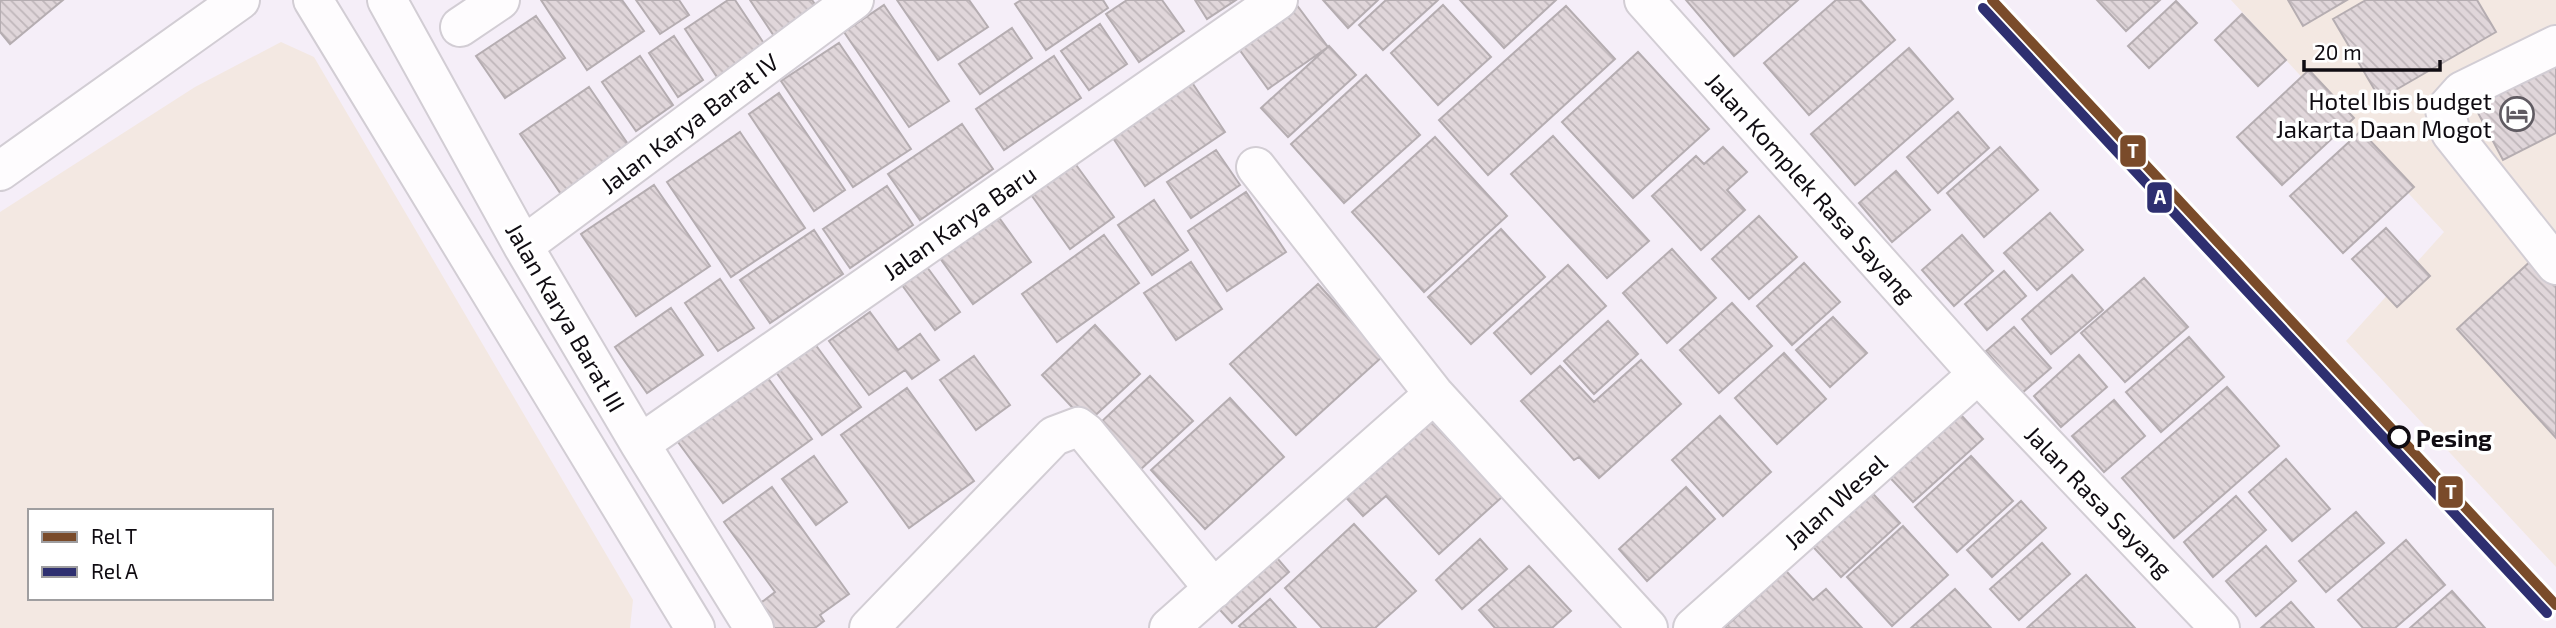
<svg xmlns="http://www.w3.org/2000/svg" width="2556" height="628" viewBox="0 0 2556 628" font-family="'Exo 2',sans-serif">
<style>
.commercial{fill:#f3e8e2;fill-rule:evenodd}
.building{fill:url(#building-back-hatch);stroke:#b5adb1;stroke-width:2}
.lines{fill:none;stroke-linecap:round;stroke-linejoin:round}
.minor-casing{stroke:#d2cdd4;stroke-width:42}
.minor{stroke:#fefcfe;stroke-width:38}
.rail-1-casing{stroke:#fff;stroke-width:16}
.rail-2-casing{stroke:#fff;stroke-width:16}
.rail-1{stroke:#7a4b2a;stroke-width:10}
.rail-2{stroke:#2e2f70;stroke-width:10}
.stop-dot{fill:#fff;stroke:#100c12;stroke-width:3.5}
.labels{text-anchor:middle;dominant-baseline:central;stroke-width:7;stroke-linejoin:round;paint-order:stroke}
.poi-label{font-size:24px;fill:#100c12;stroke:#fff;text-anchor:end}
.street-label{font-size:24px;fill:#100c12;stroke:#fff}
.stop-label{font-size:24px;font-weight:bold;fill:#100c12;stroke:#fff;text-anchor:start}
.line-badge{stroke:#fff;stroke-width:2.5}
.badge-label{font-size:19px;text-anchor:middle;font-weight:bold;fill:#fff}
</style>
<defs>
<pattern id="building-back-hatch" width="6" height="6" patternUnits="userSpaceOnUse" patternTransform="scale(1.75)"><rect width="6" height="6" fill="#e0d6da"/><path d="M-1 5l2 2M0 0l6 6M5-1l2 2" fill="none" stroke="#bfb6ba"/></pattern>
</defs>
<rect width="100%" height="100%" fill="#f5eef8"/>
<path class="commercial" d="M 2231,0 L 2556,0 L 2556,567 L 2346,341 L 2444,232 Z
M 281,42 L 314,57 L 633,600 L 630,628 L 0,628 L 0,212 L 195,87 ZM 30,511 L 271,511 L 271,598 L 30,598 Z"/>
<path class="building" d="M 0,0 L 63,0 L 10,44 L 0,32 Z
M 541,0 L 622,0 L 644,31 L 587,70 Z
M 636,0 L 679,0 L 689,15 L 660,34 Z
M 728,0 L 735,0 L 767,48 L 719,80 L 685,29 Z
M 750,0 L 812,0 L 819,10 L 776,39 Z
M 897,0 L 969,0 L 988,27 L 938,60 Z
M 1021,0 L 1103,0 L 1108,8 L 1046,50 L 1015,4 Z
M 1127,0 L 1162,0 L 1184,31 L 1139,62 L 1106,14 Z
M 1195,0 L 1236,0 L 1207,19 Z
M 1293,0 L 1328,47 L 1268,89 L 1231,38 Z
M 1323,0 L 1378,0 L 1348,28 Z
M 1386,0 L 1438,0 L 1383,50 L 1359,25 Z
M 1460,0 L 1556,0 L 1504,48 Z
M 1686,0 L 1798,0 L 1734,56 Z
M 1836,0 L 1860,0 L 1895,40 L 1809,115 L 1764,63 Z
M 2097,0 L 2160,0 L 2126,31 Z
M 2288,0 L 2347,0 L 2303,26 Z
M 2366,0 L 2477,0 L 2496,32 L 2380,99 L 2333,19 Z
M 2176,1 L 2197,23 L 2149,68 L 2128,46 Z
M 884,5 L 949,101 L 909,127 L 844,32 Z
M 1443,5 L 1491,57 L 1438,105 L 1391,53 Z
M 1566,6 L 1615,59 L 1488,175 L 1439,120 Z
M 2242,14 L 2286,60 L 2258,86 L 2215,40 Z
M 536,16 L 565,58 L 505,98 L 476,56 Z
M 1100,24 L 1127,64 L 1089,90 L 1061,51 Z
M 1012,28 L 1032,58 L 980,94 L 959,64 Z
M 674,36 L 703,80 L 678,97 L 649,53 Z
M 839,43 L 911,149 L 853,187 L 781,81 Z
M 1329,46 L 1356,75 L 1288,137 L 1261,108 Z
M 1909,48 L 1953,99 L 1855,185 L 1811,134 Z
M 2556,50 L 2556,133 L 2503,160 L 2469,96 Z
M 1638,52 L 1709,129 L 1633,198 L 1562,122 Z
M 640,56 L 673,105 L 636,131 L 602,82 Z
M 1054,56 L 1081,98 L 1004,150 L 976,109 Z
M 2309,70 L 2354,118 L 2282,185 L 2237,137 Z
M 1185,72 L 1225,132 L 1145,186 L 1105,126 Z
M 1366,75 L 1420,135 L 1344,203 L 1291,144 Z
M 589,87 L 632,150 L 563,197 L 520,134 Z
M 779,93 L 845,190 L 814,211 L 749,114 Z
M 1958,112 L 1989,148 L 1938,193 L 1907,157 Z
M 962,124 L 993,169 L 920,220 L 888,174 Z
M 2361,131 L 2414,187 L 2343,253 L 2290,196 Z
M 740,132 L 805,228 L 731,277 L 667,182 Z
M 1553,136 L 1649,241 L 1607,278 L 1511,174 Z
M 1435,137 L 1507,216 L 1424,292 L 1352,212 Z
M 1723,147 L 1747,172 L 1727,190 L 1745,210 L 1701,250 L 1652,196 L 1696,156 L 1704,164 Z
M 2000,147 L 2038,190 L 1984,237 L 1947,193 Z
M 1216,150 L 1240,185 L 1191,218 L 1167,182 Z
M 1071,158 L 1114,217 L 1070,249 L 1027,189 Z
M 1896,171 L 1930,210 L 1892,242 L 1859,203 Z
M 654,185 L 710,266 L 636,316 L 581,234 Z
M 887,186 L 913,225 L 850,268 L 823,229 Z
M 1246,192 L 1286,252 L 1227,291 L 1188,231 Z
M 1154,200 L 1188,250 L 1152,275 L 1118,225 Z
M 995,212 L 1031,262 L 973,304 L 937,254 Z
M 2050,213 L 2083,250 L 2037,290 L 2004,253 Z
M 1759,216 L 1797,257 L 1749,299 L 1712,259 Z
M 2386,228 L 2430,276 L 2397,307 L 2352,259 Z
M 1501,229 L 1545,277 L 1471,344 L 1428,297 Z
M 814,230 L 843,274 L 770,323 L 740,280 Z
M 1104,235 L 1139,283 L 1057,342 L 1022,294 Z
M 1962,235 L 1993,271 L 1954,306 L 1922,270 Z
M 1672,249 L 1716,298 L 1667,343 L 1623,293 Z
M 2534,258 L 2556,282 L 2556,438 L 2457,329 Z
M 1191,262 L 1222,309 L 1176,340 L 1144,293 Z
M 924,263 L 960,312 L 935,330 L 899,281 Z
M 1804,263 L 1840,302 L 1792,345 L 1757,306 Z
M 1568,265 L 1606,306 L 1531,374 L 1494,333 Z
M 2004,271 L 2026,296 L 1987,330 L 1965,304 Z
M 2072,275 L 2103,310 L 2051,354 L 2022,319 Z
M 2144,278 L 2188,327 L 2125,382 L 2081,333 Z
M 720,279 L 754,328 L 718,351 L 685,303 Z
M 1318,284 L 1383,356 L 1296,435 L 1230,364 Z
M 1732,303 L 1772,346 L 1719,393 L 1680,350 Z
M 671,308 L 703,355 L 647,393 L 615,347 Z
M 870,312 L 898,350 L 920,334 L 939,360 L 912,379 L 905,370 L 869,395 L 829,341 Z
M 1833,317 L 1867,353 L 1830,387 L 1796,350 Z
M 1608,321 L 1638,354 L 1594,394 L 1564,361 Z
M 1095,325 L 1140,374 L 1087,423 L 1042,375 Z
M 2014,327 L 2051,368 L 2022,393 L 1986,351 Z
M 2189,337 L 2224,377 L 2161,432 L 2126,392 Z
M 812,340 L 861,407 L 822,435 L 773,368 Z
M 1784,353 L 1826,399 L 1777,444 L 1735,398 Z
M 2079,355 L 2107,387 L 2061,427 L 2034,396 Z
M 974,356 L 1010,405 L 976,430 L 940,380 Z
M 1641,360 L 1681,404 L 1599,478 L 1579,457 L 1574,460 L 1521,401 L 1560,366 L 1594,402 Z
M 765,374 L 812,439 L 723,503 L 675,438 Z
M 1150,376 L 1193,421 L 1141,469 L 1099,424 Z
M 2227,387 L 2279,446 L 2174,538 L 2122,478 Z
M 907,388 L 974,481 L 909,528 L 841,435 Z
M 1230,398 L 1284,457 L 1205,529 L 1151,470 Z
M 2114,400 L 2145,436 L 2104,472 L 2072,436 Z
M 1950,403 L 1983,439 L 1913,502 L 1880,467 Z
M 1422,409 L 1502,497 L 1439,554 L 1386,496 L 1363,516 L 1340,491 Z
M 1720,416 L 1771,472 L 1723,516 L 1672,460 Z
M 814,456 L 847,502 L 816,525 L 782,479 Z
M 1971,456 L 2013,501 L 1957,552 L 1915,507 Z
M 2286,459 L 2330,509 L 2292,541 L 2249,492 Z
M 1864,484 L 1900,523 L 1841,577 L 1805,538 Z
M 772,487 L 849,594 L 820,615 L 824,621 L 815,628 L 768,628 L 754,608 L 775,592 L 724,522 Z
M 1686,487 L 1715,519 L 1647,581 L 1619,549 Z
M 2236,496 L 2266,530 L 2213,577 L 2184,542 Z
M 2021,501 L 2046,528 L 1992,577 L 1967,550 Z
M 2356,512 L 2384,543 L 2326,592 L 2299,561 Z
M 1354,524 L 1416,591 L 1375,628 L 1322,628 L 1285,588 Z
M 1903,526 L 1948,575 L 1892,626 L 1847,577 Z
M 1480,539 L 1507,569 L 1462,609 L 1436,580 Z
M 2406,540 L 2445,585 L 2395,628 L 2363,628 L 2338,600 Z
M 2042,543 L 2070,574 L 2019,620 L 1990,589 Z
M 1266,545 L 1289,572 L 1232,623 L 1209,598 Z
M 2266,546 L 2296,581 L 2256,616 L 2226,581 Z
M 1529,566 L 1571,611 L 1552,628 L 1495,628 L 1479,610 Z
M 1786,571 L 1813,600 L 1826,589 L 1862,628 L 1724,628 Z
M 2086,575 L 2135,628 L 2027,628 Z
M 1955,589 L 1991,628 L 1911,628 Z
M 2452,591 L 2485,628 L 2410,628 Z
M 1270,599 L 1296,628 L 1241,628 L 1239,626 Z
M 2291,602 L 2314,628 L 2261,628 Z"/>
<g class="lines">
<g class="minor-casing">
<path id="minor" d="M 313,0 L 695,628
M 387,0 L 523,246 L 640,444 L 754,628
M 1644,0 L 1978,374 L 2220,628
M 460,27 L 500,0
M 2556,45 L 2462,91 L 2445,110 L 2451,133 L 2556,265
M 1256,167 L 1434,394 L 1648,628
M 0,171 L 240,0
M 523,246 L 854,0
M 640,444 L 1278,0
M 869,628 L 1054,436 L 1078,427 L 1086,433 L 1214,589
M 1169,628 L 1434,394
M 1693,628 L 1978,374"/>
</g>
<use href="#minor" class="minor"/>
<g class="rail-1-casing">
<path id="rail-1" d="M 1992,0 L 2556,605"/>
</g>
<g class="rail-2-casing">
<path id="rail-2" d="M 1983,8 L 2547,613"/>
</g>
<use href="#rail-1" class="rail-1"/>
<use href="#rail-2" class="rail-2"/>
</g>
<defs>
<g id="hotel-ring" transform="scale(1.75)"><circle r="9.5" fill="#fff" stroke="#605b62" stroke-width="1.5"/><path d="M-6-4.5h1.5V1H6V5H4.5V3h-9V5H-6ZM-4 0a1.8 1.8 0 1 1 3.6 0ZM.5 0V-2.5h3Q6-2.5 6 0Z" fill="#605b62"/></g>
</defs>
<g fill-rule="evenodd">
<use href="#hotel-ring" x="2517" y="114"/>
</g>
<circle class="stop-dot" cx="2399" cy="437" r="10"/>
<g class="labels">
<g class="poi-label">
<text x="2492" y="100">Hotel Ibis budget<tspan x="2492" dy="28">Jakarta Daan Mogot</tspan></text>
</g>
<g class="street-label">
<text transform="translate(689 123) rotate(-37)">Jalan Karya Barat IV</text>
<text transform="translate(1811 187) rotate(48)">Jalan Komplek Rasa Sayang</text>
<text transform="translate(959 222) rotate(-35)">Jalan Karya Baru</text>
<text transform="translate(566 317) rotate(60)">Jalan Karya Barat III</text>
<text transform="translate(1835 501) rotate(-42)">Jalan Wesel</text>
<text transform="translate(2099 501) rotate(46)">Jalan Rasa Sayang</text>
</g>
<g class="stop-label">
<text x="2416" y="437">Pesing</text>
</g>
</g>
<g class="line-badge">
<rect x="2119" y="134" width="28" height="34" rx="7" fill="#7a4b2a"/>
<rect x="2146" y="181" width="27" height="33" rx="7" fill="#2e2f70"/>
<rect x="2437" y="475" width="27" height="34" rx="7" fill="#7a4b2a"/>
</g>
<g class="badge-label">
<text x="2133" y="158">T</text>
<text x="2160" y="204">A</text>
<text x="2451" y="499">T</text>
</g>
<rect x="28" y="509" width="245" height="91" fill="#ffffff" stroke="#9f9ea0" stroke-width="2"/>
<rect x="42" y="532" width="35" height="10" fill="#7a4b2a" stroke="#9f9ea0" stroke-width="2"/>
<text x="91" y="544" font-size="21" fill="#100c12">Rel T</text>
<rect x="42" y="567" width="35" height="10" fill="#2e2f70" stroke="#9f9ea0" stroke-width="2"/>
<text x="91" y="579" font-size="21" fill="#100c12">Rel A</text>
<path d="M2304 60v10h136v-10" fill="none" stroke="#100c12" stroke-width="3.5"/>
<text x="2314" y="60" font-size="21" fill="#100c12" stroke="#ffffff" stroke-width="5" paint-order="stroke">20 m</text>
</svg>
